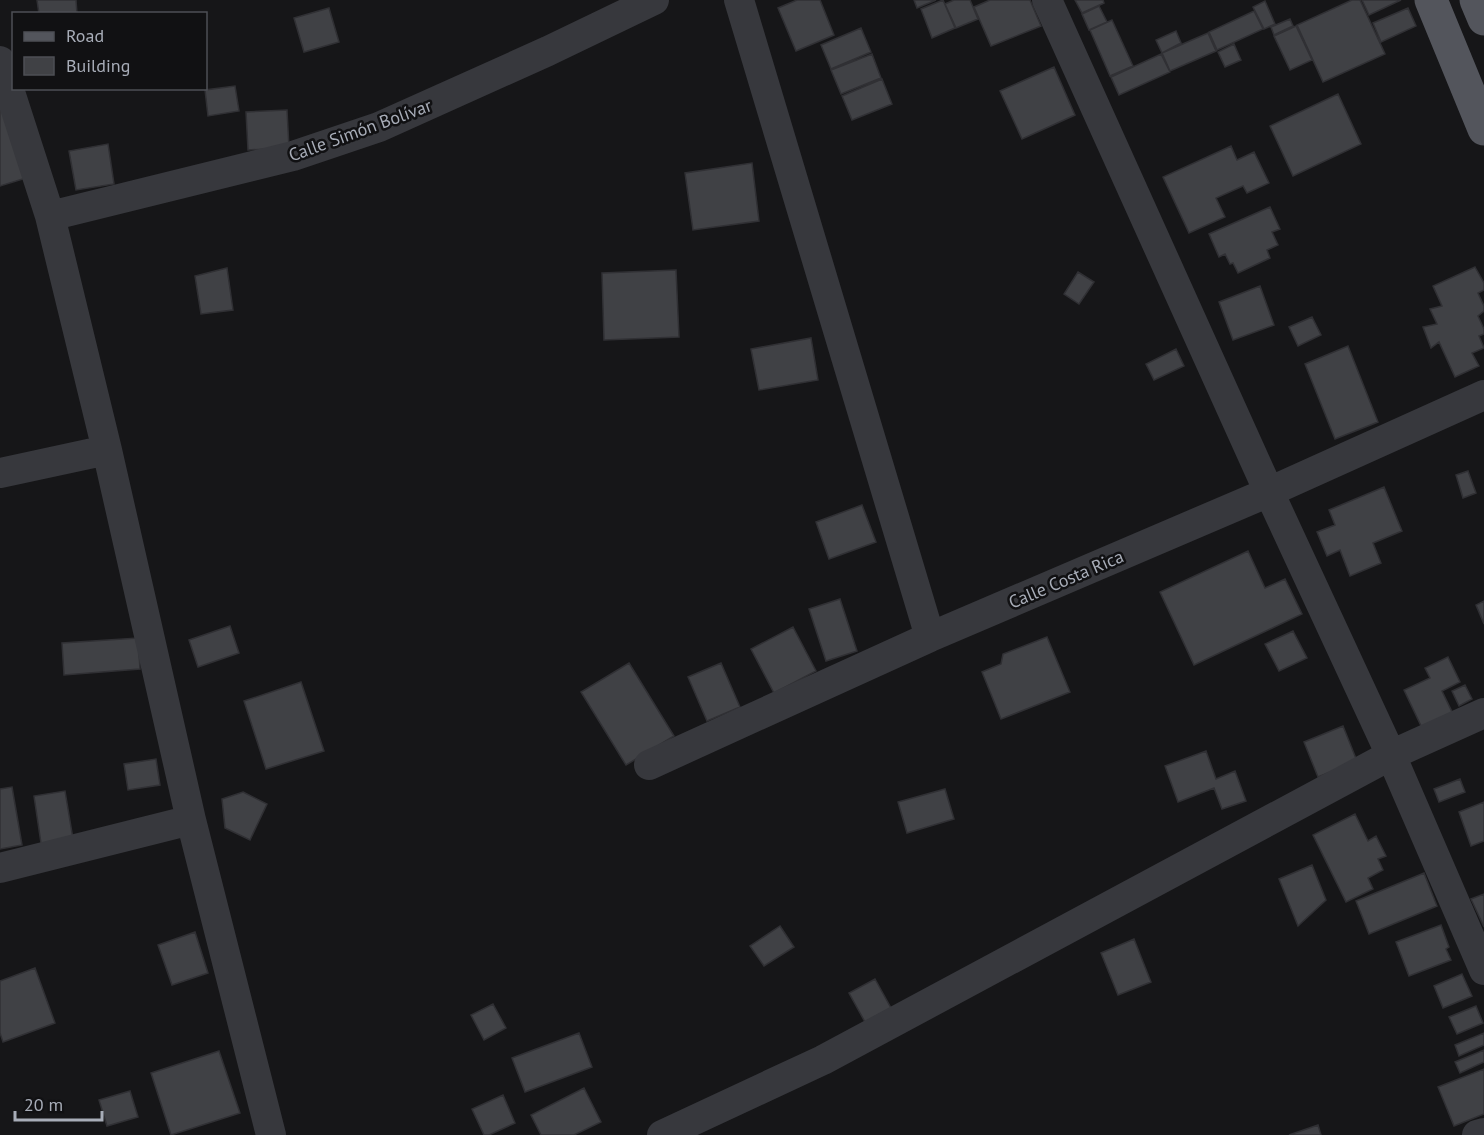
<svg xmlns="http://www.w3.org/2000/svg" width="1484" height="1135" viewBox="0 0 1484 1135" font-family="'PT Sans',sans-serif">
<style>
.building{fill:#404145;stroke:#303034;stroke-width:1.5}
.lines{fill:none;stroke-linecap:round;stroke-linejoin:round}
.street{stroke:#37383d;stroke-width:30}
.primary{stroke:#53555c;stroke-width:33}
.labels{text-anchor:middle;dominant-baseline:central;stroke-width:5;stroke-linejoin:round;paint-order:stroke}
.street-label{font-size:18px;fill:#a8adb8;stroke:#111113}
</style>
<rect width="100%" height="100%" fill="#161618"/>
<path class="building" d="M 37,0 L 76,0 L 77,14 L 39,14 Z
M 797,0 L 820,0 L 834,35 L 796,51 L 778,8 Z
M 914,0 L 936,0 L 917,8 Z
M 943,0 L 955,28 L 932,38 L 921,9 Z
M 954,0 L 970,0 L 978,19 L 956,28 L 945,4 Z
M 990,0 L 1030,0 L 1041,26 L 991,46 L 974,7 Z
M 1075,0 L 1103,0 L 1104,3 L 1082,13 Z
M 1352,0 L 1360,0 L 1385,54 L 1323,82 L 1297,25 Z
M 1362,0 L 1401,0 L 1369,15 Z
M 1265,1 L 1275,24 L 1264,29 L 1253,7 Z
M 1099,6 L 1107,22 L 1089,30 L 1082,14 Z
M 329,8 L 339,42 L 304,52 L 294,18 Z
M 1408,8 L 1416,26 L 1381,42 L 1373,23 Z
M 1254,11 L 1263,29 L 1217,50 L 1209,32 Z
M 1290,19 L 1293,26 L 1274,35 L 1271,27 Z
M 1112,20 L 1133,66 L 1110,76 L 1090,30 Z
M 1296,26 L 1312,60 L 1290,70 L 1274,36 Z
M 861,28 L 871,52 L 831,69 L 821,45 Z
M 1176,31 L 1181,43 L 1162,53 L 1156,40 Z
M 1208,33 L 1216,51 L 1170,71 L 1162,53 Z
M 1234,44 L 1241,60 L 1225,67 L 1218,52 Z
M 872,54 L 881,78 L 841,94 L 831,70 Z
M 1161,54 L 1170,72 L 1119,95 L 1111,77 Z
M 1054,67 L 1075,115 L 1022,139 L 1000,91 Z
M 882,79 L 892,104 L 852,120 L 842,96 Z
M 235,86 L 239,111 L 208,116 L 205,90 Z
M 1338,94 L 1361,144 L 1293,176 L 1270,126 Z
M 0,95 L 26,178 L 0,186 Z
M 287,110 L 289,148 L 248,150 L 246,112 Z
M 108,144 L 114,184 L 76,190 L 69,151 Z
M 1231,146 L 1237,160 L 1254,152 L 1269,183 L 1247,193 L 1243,186 L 1216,198 L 1225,217 L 1189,233 L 1163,177 Z
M 752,163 L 759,221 L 693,230 L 685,173 Z
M 1270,207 L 1280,229 L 1272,232 L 1278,245 L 1267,250 L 1270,258 L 1238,273 L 1233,263 L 1230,264 L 1225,254 L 1219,257 L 1209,234 Z
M 1475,267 L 1484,283 L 1484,290 L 1478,293 L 1484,306 L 1484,311 L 1478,316 L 1484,329 L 1484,334 L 1479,336 L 1484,348 L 1472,353 L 1479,366 L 1455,377 L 1439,342 L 1431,348 L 1423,327 L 1437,324 L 1430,309 L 1442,306 L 1433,286 Z
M 227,268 L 233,310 L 201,314 L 195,276 Z
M 676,270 L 679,337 L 604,340 L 602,273 Z
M 1078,272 L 1094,282 L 1079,304 L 1064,294 Z
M 1260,286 L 1274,325 L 1233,340 L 1219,302 Z
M 1312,317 L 1321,335 L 1298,346 L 1289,327 Z
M 811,338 L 818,380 L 759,390 L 751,349 Z
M 1348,346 L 1378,422 L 1335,439 L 1305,364 Z
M 1176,349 L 1184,366 L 1154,380 L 1146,364 Z
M 1468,471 L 1476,493 L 1463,498 L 1456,475 Z
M 1384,487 L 1402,531 L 1373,543 L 1381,563 L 1350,576 L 1340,550 L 1327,556 L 1317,532 L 1335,525 L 1329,510 Z
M 862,505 L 876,542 L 829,559 L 816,522 Z
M 1248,551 L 1265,588 L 1285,579 L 1302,614 L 1194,665 L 1160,592 Z
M 840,599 L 857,651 L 826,661 L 809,609 Z
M 1484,601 L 1484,624 L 1476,605 Z
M 230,626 L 239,653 L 198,667 L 189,640 Z
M 793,627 L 816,671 L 774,693 L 751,649 Z
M 1293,631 L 1307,658 L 1279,671 L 1265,644 Z
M 1047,637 L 1070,692 L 1001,719 L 982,672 L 1001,664 L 1003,654 Z
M 138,638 L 140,669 L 64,675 L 62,643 Z
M 1448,657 L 1460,682 L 1442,691 L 1454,716 L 1423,730 L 1404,690 L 1430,678 L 1425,668 Z
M 629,663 L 674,736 L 626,765 L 581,692 Z
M 721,663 L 740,707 L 707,721 L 688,677 Z
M 301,682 L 324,751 L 266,769 L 244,701 Z
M 1465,685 L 1472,699 L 1459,706 L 1452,691 Z
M 1343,726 L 1357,761 L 1318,777 L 1304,742 Z
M 1206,751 L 1216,779 L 1235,771 L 1246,801 L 1222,809 L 1214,788 L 1178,802 L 1165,766 Z
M 156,759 L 160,785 L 128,790 L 124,764 Z
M 1460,779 L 1465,792 L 1439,802 L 1434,789 Z
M 12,787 L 22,845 L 0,849 L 0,789 Z
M 945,789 L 954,819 L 907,833 L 898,802 Z
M 65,791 L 74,845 L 42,850 L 34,796 Z
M 243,792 L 267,804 L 250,840 L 225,828 L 222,799 Z
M 1484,802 L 1484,841 L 1471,846 L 1459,812 Z
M 1355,814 L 1368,841 L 1376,836 L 1386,856 L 1378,859 L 1383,870 L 1368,878 L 1373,889 L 1346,902 L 1313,835 Z
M 1312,865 L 1326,900 L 1298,926 L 1279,879 Z
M 1424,873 L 1437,906 L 1369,934 L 1356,901 Z
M 1484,894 L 1484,927 L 1471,899 Z
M 1441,925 L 1449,947 L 1446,949 L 1451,960 L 1409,976 L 1396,942 Z
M 780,926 L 794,947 L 764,966 L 750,946 Z
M 195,932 L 208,973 L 172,985 L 158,945 Z
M 1134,939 L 1151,982 L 1118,995 L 1101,953 Z
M 35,968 L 55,1023 L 3,1042 L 0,1033 L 0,981 Z
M 1462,974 L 1472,996 L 1443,1008 L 1434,986 Z
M 875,979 L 891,1008 L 865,1022 L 849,993 Z
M 493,1004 L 506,1028 L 484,1040 L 471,1015 Z
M 1476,1006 L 1483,1023 L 1457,1034 L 1449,1017 Z
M 579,1033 L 592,1067 L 525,1092 L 512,1058 Z
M 1484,1033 L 1484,1045 L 1459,1056 L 1455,1045 Z
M 1484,1050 L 1484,1062 L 1460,1073 L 1455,1062 Z
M 219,1051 L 240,1113 L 171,1135 L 151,1073 Z
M 1484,1069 L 1484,1114 L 1454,1126 L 1438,1087 Z
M 584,1088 L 601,1122 L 574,1135 L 541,1135 L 531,1115 Z
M 130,1091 L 138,1117 L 107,1126 L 99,1100 Z
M 503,1095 L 515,1123 L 489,1135 L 484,1135 L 472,1109 Z
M 1318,1125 L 1321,1135 L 1289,1135 Z"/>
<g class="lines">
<path class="street" d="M 739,0 L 930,637
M 1047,0 L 1269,492 L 1391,755 L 1484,970
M 0,61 L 50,216 L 107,450 L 191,820 L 271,1135
M 50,216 L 293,156 L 379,127 L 548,51 L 654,0
M 0,473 L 107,450
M 649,765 L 930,637 L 1269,492 L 1484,395
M 0,868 L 191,820
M 662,1135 L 823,1060 L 1391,755 L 1484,713
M 1477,1135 L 1484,1133"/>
<path class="primary" d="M 1431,0 L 1484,129
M 1476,0 L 1484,19"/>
</g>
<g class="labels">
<g class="street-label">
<text transform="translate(360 130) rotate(-20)">Calle Simón Bolívar</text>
<text transform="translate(1066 579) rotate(-23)">Calle Costa Rica</text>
</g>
</g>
<rect x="12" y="12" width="195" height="78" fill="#111113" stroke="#4d4f55" stroke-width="1.5"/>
<rect x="24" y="32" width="30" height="9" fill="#53555c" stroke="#4d4f55" stroke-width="1.5"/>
<text x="66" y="42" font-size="18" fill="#a8adb8">Road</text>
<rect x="24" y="57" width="30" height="18" fill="#404145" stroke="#4d4f55" stroke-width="1.5"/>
<text x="66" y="72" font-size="18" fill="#a8adb8">Building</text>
<path d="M15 1111v9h87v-9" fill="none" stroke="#a8adb8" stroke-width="3"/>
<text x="24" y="1111" font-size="18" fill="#a8adb8" stroke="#111113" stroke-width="4.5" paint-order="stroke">20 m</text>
</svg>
